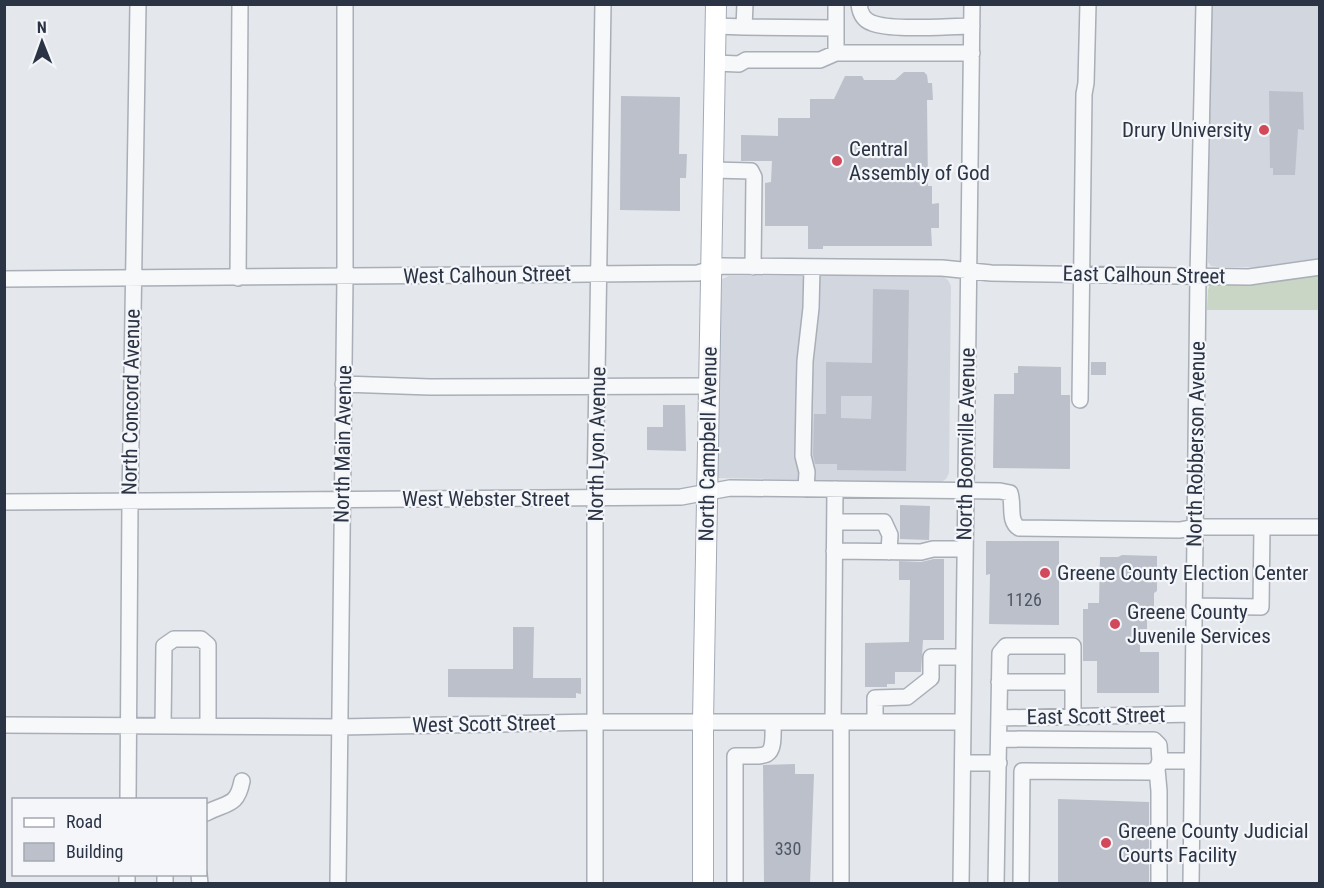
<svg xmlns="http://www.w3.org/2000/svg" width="1324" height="888" viewBox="0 0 1324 888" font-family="'Roboto Condensed',sans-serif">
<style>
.built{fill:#d2d6de}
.green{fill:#c9d6c5}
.building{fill:#bbc0ca;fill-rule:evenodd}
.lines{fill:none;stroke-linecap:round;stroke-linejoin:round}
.minor-casing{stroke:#a9aeb7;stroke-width:18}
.major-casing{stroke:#a3abb8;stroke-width:22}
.minor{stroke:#f7f8fa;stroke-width:15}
.major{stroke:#fff;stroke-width:20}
.poi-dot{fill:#d1495b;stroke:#f4f6f9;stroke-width:2}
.labels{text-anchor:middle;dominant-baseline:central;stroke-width:4.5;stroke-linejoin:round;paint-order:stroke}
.number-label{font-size:18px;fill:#4f5766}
.poi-label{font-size:21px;fill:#2b3445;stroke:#f4f6f9;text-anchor:start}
.street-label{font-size:21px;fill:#2b3445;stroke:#f4f6f9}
</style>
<rect width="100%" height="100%" fill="#e4e7ec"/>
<path class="built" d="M 1211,5 L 1319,5 L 1319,258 L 1258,267 L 1218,267 L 1211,266 L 1208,262 Z
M 729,276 L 942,276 L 948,280 L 951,286 L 949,473 L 946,479 L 941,482 L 716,478 L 719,285 L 722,279 Z"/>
<path class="green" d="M 1319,275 L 1319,310 L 1207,310 L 1208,290 L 1210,284 L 1214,282 L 1270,283 Z"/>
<path class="building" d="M 904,72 L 924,72 L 927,75 L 928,83 L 932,83 L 933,100 L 927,100 L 928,186 L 932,186 L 932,204 L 939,203 L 939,228 L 931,228 L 932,246 L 823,246 L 823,249 L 808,249 L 808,226 L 765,226 L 765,183 L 771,182 L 772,161 L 741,161 L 741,135 L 778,136 L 778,118 L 810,118 L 810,99 L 834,99 L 845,76 L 862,76 L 864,80 L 895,80 Z
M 1269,91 L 1303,92 L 1304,130 L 1298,129 L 1295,175 L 1273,175 L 1273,168 L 1270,168 Z
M 621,96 L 680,97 L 679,154 L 687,154 L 686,178 L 680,178 L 680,211 L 620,210 Z
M 873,289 L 909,290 L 906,471 L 837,470 L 837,464 L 815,464 L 813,455 L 814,414 L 826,414 L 826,362 L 872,363 ZM 841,396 L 872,396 L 871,419 L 841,418 Z
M 1091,362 L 1106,362 L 1106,375 L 1091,375 Z
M 1018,366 L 1061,367 L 1061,395 L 1070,395 L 1070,469 L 993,468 L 994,394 L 1014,394 L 1014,373 L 1018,373 Z
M 663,405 L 685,405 L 686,451 L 647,450 L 647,427 L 663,427 Z
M 900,505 L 930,506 L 929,540 L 900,539 Z
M 986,541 L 1059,541 L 1059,625 L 989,624 L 990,574 L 986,575 Z
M 1122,555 L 1157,556 L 1157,591 L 1154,593 L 1154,620 L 1147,620 L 1147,629 L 1140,629 L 1140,652 L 1159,652 L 1159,693 L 1097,693 L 1097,661 L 1083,661 L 1083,609 L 1088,609 L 1088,603 L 1099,603 L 1100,557 L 1118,557 Z
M 934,559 L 944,559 L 944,640 L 923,640 L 921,672 L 895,672 L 895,684 L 887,684 L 887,687 L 865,687 L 865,643 L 909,642 L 910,580 L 899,580 L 899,561 L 921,562 Z
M 513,627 L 534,627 L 533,678 L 581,678 L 581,694 L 576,693 L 576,698 L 448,697 L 448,669 L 513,669 Z
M 795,764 L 795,774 L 814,774 L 810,884 L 764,884 L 763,765 Z
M 1058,799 L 1149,802 L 1149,884 L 1058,884 Z"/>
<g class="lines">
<g class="minor-casing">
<path id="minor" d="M 836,4 L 836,53 L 972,53
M 859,4 C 860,13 863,20 872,23 C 892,31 948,26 972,26
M 716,26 L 744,27 L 745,4
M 744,27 L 836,28
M 715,63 L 739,64 L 746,60 L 820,60 L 836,53
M 713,170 L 751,171 L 754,177 L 753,267
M 238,278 L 240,4
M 4,279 L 698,273 L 722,266 L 942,268 L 991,273 L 1249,277 L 1320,267
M 343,384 L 430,387 L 709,386
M 1080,400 L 1084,94 L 1086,83 L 1088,4
M 806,489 L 807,472 L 803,456 L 804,402 L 805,361 L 811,308 L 812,267
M 4,502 L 681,497 L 730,488 L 1000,491 L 1010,493 C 1014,505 1008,521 1019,528 L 1180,530 L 1195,527 L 1320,527
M 835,522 L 884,522 L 890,535 L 889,552
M 834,551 L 921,552 L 933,549 L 965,549
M 1194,606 L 1261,607 L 1262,527
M 999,682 L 1073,682
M 999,718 L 1193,714
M 833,722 L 835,489
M 875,722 L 875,698 L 907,697 L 931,678 L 931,657 L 964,657
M 4,725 L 340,727 L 595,722 L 963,722
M 163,726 L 164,646 L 174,639 L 201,639 L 208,645 L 208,726
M 999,739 L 1138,740 L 1154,740 L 1159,745 L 1160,761 L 1157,769 L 1150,772 L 1022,771 L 1021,884
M 1160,761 L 1192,761
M 963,763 L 999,763
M 1157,769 L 1159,791 L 1159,884
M 128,800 L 130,501 L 138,4
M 206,813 C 227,802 237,807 242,781
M 165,874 L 165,884
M 199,874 L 200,884
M 127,884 L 127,874
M 338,884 L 345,277 L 345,4
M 595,884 L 595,498 L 603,4
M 735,884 L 735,756 C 770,756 774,760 773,723
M 841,884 L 841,722
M 961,884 L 972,4
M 996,884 L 1000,653 L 1006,646 L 1073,646 L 1073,716
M 1191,884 L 1198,276 L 1204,4"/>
</g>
<g class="major-casing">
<path id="major" d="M 703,884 L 703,721 L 716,4"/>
</g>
<use href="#minor" class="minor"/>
<use href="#major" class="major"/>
</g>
<g class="poi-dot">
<circle cx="1264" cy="130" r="6"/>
<circle cx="837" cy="161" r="6"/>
<circle cx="1045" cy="573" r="6"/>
<circle cx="1115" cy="624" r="6"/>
<circle cx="1106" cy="843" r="6"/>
</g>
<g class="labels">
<g class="number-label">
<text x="1024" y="599">1126</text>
<text x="788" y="848">330</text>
</g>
<g class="poi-label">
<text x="1252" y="130" text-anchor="end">Drury University</text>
<text x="849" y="149">Central<tspan x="849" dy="24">Assembly of God</tspan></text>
<text x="1057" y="573">Greene County Election Center</text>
<text x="1127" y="612">Greene County<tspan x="1127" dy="24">Juvenile Services</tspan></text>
<text x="1118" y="831">Greene County Judicial<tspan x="1118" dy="24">Courts Facility</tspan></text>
</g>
<g class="street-label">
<text transform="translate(487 275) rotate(-1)">West Calhoun Street</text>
<text transform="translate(1144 275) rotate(1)">East Calhoun Street</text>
<text transform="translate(131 402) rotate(-89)">North Concord Avenue</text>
<text transform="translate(343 444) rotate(-89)">North Main Avenue</text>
<text transform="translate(597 444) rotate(-89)">North Lyon Avenue</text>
<text transform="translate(708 444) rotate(-89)">North Campbell Avenue</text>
<text transform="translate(966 444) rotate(-89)">North Boonville Avenue</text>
<text transform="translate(1196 444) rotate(-89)">North Robberson Avenue</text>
<text x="486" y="499">West Webster Street</text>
<text transform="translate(1096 716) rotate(-1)">East Scott Street</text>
<text transform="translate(484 724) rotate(-1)">West Scott Street</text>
</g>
</g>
<rect width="1324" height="888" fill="none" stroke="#2b3445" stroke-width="12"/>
<rect x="12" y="798" width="195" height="78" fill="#f4f6f9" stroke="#a4a8b1" stroke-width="1.5"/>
<rect x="24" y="818" width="30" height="9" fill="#ffffff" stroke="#a4a8b1" stroke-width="1.5"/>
<text x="66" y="828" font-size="18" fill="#2b3445">Road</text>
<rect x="24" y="843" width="30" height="18" fill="#bbc0ca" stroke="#a4a8b1" stroke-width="1.5"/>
<text x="66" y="858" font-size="18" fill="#2b3445">Building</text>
<g transform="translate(42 42) rotate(359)" stroke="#f4f6f9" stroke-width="4.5" paint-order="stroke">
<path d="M0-4.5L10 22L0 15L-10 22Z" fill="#2b3445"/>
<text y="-9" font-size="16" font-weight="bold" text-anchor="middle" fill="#2b3445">N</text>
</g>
</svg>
